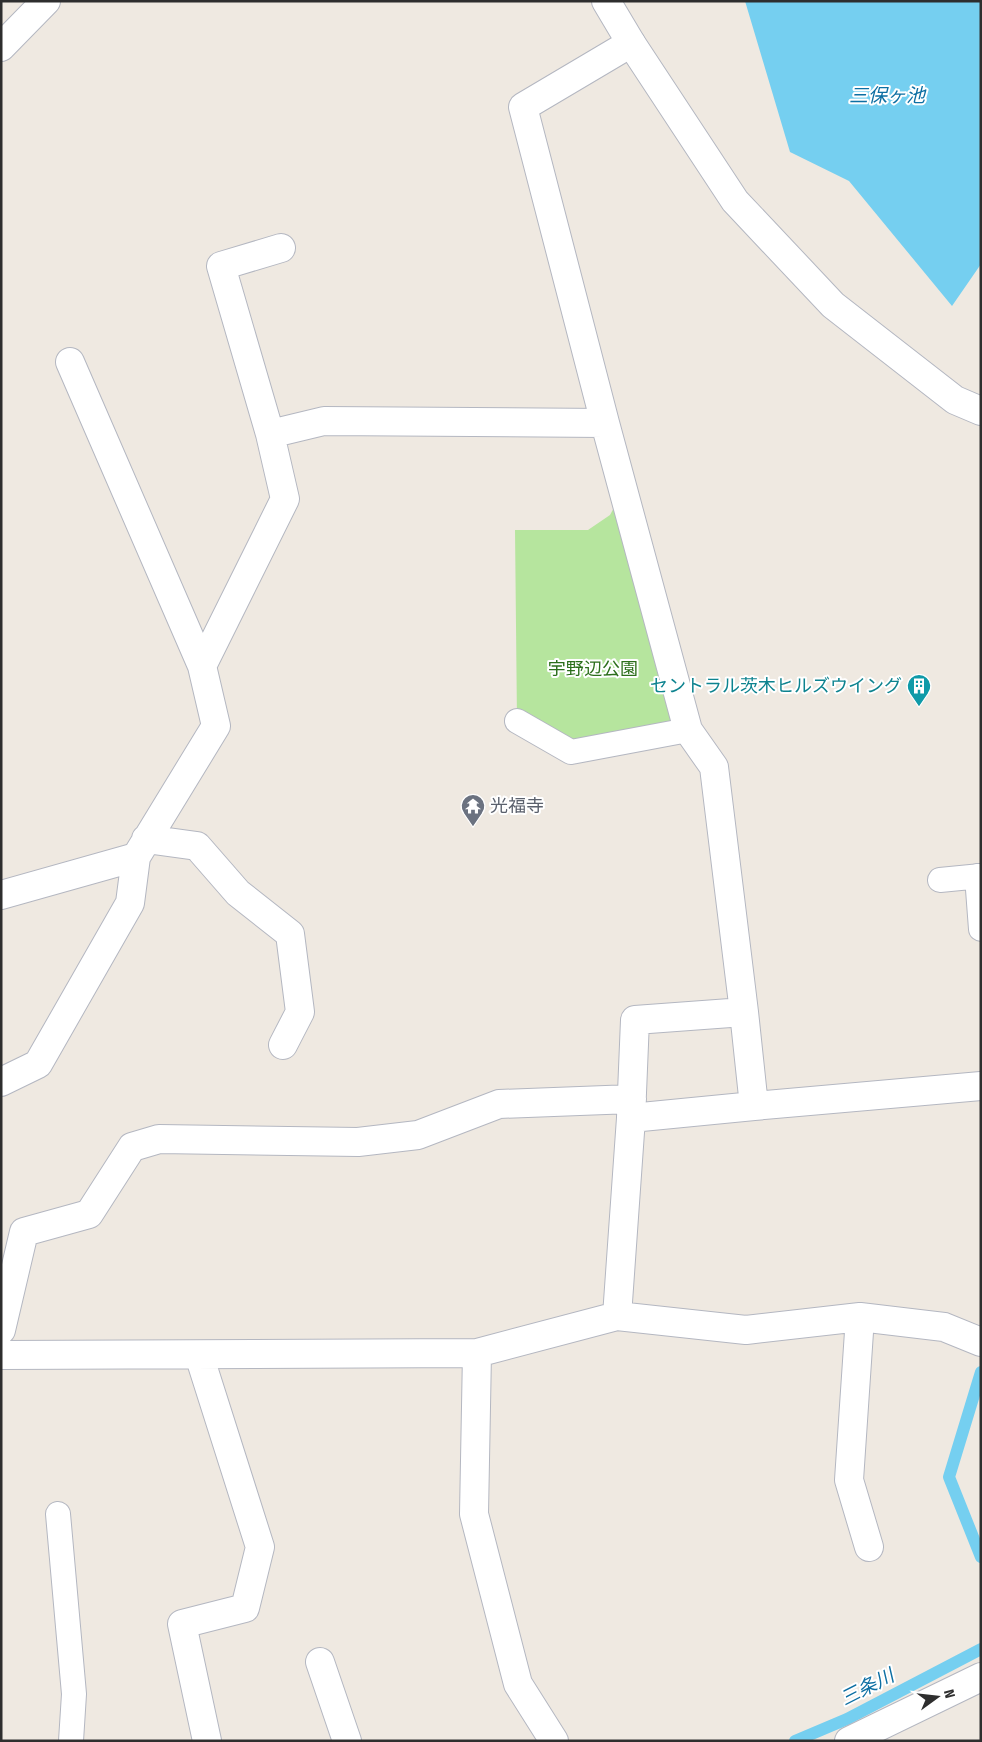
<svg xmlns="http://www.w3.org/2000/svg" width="982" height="1742" viewBox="0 0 982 1742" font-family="'Fira Sans Condensed','Noto Sans JP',sans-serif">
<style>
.green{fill:#b6e59e}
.water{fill:#75cff0}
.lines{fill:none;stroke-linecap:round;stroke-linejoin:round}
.stream{stroke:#75cff0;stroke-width:12}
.lane-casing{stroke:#b4b7c1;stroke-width:26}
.street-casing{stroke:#b4b7c1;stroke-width:30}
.secondary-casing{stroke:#b4b7c1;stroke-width:30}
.lane{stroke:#fff;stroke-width:24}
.street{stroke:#fff;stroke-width:28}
.secondary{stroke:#fff;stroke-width:28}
.labels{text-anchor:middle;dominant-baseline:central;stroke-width:4;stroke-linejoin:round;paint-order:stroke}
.park-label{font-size:18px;fill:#2c6e1b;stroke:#fff}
.culture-label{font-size:18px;fill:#0d838f;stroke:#fff;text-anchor:end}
.worship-label{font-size:18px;fill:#5b616d;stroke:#fff;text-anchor:start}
.water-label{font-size:19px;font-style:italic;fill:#0d6fa3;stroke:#fff}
</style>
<rect width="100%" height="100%" fill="#efe9e1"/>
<path class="green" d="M 623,491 L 688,730 L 571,752 L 517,721 L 515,530 L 588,530 L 610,515 Z"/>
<path class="water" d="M 745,1 L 981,1 L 981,264 L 952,306 L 849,181 L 790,152 Z"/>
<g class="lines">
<path class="stream" d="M 981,1372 L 949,1477 L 981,1557
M 795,1741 L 847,1719 L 981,1649"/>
<g class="lane-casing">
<path id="lane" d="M 517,721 L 571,752 L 688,730
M 977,876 L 981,929
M 940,880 L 981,876
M 58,1514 L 74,1694 L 71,1741"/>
</g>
<g class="street-casing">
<path id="street" d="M 1,47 L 46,1
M 70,362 L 202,666
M 270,434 L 221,266 L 281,248
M 146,839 L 197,846 L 238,893 L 290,934 L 300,1012 L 283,1045
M 1,895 L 136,857 L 216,726 L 202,666 L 285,499 L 270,434 L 324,421 L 605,423
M 1,1082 L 38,1064 L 130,903 L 136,857
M 754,1106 L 981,1086
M 631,1117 L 635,1020 L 744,1012
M 617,1316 L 631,1118 L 754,1106 L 744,1012 L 714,767 L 688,730 L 605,423 L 523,107 L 631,43
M 860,1317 L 849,1480 L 869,1547
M 1,1330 L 24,1232 L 89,1214 L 132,1147 L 159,1139 L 358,1142 L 418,1135 L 499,1104 L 632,1099
M 477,1353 L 474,1514 L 518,1684 L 554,1741
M 1,1355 L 477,1353 L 617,1316 L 746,1330 L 860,1317 L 944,1327 L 981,1342
M 199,1355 L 260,1547 L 245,1608 L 182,1624 L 207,1741
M 320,1662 L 347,1741
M 849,1741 L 981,1677"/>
</g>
<g class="secondary-casing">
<path id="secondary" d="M 606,1 L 631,43 L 735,201 L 833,305 L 955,400 L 981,411"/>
</g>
<use href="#lane" class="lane"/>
<use href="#street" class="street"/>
<use href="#secondary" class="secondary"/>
</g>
<defs>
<g id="building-pin" transform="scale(1.25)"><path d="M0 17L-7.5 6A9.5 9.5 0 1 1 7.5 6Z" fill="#0f9aa8" stroke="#fff"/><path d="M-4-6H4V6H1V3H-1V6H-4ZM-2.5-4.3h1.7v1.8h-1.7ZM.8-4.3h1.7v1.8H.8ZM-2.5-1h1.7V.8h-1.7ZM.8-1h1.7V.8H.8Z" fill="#fff"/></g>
<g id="temple-pin" transform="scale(1.25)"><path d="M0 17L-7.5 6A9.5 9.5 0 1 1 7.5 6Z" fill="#6b7280" stroke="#fff"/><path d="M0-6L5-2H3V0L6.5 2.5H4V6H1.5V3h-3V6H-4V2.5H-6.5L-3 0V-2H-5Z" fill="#fff"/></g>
</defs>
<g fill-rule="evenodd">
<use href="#building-pin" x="919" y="686"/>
<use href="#temple-pin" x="473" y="806"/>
</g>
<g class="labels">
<g class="park-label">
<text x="593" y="669">宇野辺公園</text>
</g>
<g class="culture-label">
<text x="902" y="686">セントラル茨木ヒルズウイング</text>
</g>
<g class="worship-label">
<text x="490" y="806">光福寺</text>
</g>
<g class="water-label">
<text x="887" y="95">三保ヶ池</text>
<text transform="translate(867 1687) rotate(-27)">三条川</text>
</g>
</g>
<rect width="982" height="1742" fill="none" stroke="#2e2e2e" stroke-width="5"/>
<g transform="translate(937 1697) rotate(75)" stroke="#ffffff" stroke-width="4" paint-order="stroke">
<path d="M0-4L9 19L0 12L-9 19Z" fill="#2e2e2e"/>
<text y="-8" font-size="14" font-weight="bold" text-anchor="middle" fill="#2e2e2e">N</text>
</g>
</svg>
